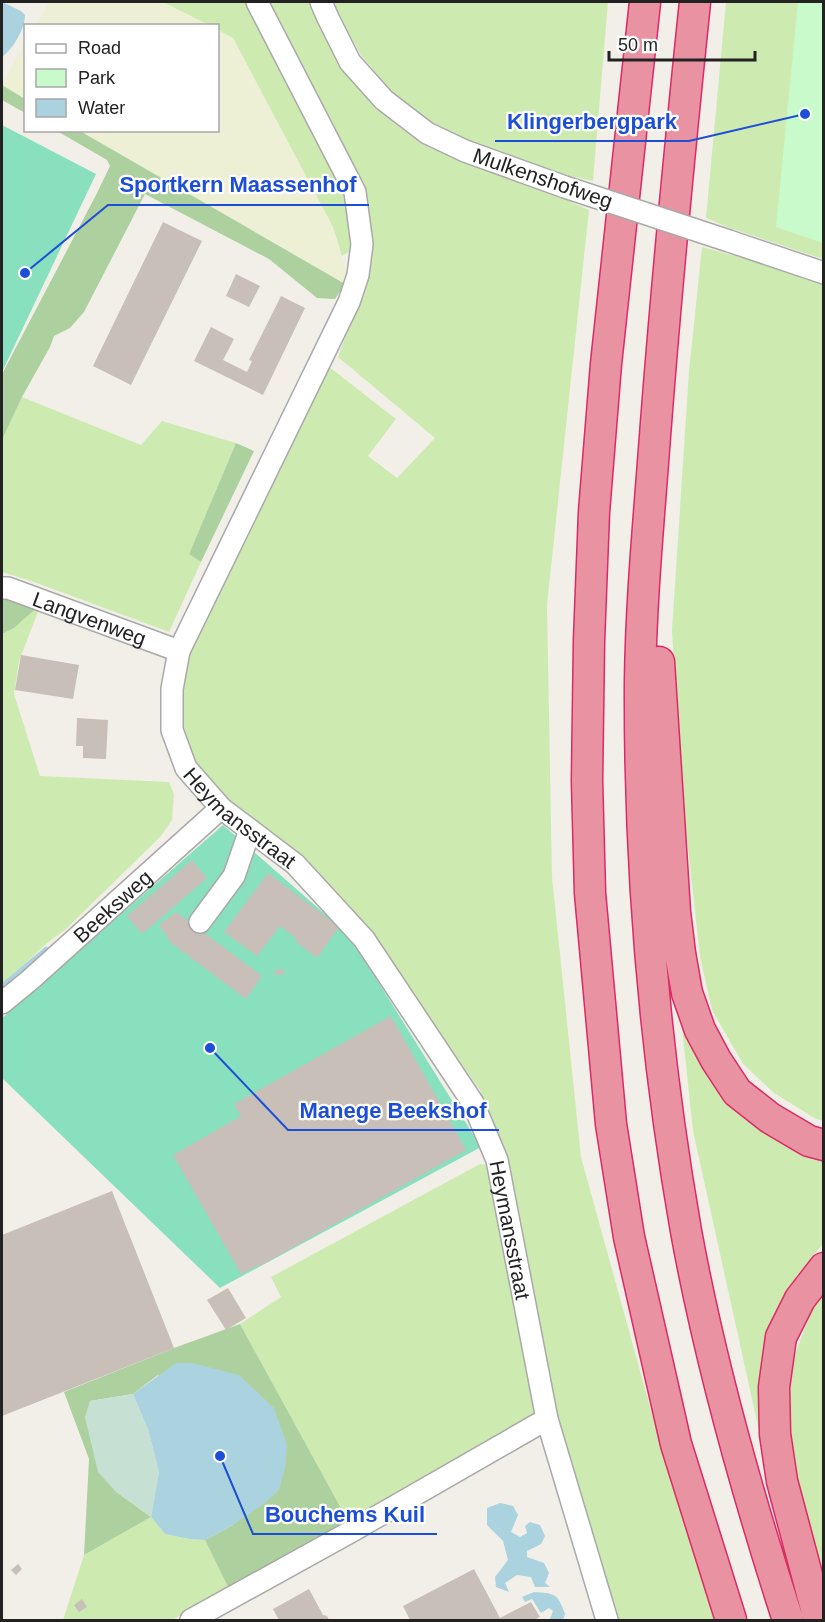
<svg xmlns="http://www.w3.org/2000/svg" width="825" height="1622" viewBox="0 0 825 1622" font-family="Helvetica,sans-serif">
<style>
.farmland{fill:#eef0d5}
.grass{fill:#cdebb0}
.forest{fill:#add19e}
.wetland{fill:#c6e0d4}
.park{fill:#c8facc}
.pitch{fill:#88e0be}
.water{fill:#aad3df}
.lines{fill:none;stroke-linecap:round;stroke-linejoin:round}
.stream{stroke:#aad3df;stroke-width:6}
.building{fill:#c7bfb8}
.minor-casing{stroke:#a9a9a9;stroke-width:24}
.highway-casing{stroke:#dc2a67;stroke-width:33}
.minor{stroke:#fff;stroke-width:21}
.highway{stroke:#e892a2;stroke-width:30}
.minor-bridge-casing{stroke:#a9a9a9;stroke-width:24;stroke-linecap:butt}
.minor-bridge{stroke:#fff;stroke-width:21}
.labels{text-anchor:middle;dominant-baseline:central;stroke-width:4.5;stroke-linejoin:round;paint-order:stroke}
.street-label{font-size:21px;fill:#222;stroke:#fff}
.leader{fill:none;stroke:#1d4ed8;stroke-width:2}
.callout-dot{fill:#1d4ed8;stroke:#fff;stroke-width:2}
.callout-label{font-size:22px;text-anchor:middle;font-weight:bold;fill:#1d4ed8;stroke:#fff;stroke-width:4.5;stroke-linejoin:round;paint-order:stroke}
</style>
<rect width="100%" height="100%" fill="#f2efe9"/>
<path class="farmland" d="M 49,2 L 163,2 L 209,25 L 35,26 Z
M 218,30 L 233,38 L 333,228 L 349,279 L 345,284 L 80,131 L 218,130 Z
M 25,42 L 25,99 L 2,85 L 2,84 Z"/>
<path class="grass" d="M 163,2 L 247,2 L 350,201 L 352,250 L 342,256 L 333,227 L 233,38 L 218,30 L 218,26 L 209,25 Z
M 270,2 L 309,2 L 317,22 L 341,68 L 376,109 L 420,143 L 462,162 L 564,199 L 589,210 L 547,605 L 552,877 L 581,1157 L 663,1454 L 717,1620 L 615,1620 L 555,1414 L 511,1173 L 480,1090 L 369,935 L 336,892 L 312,866 L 213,790 L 193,764 L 183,742 L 178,685 L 183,654 L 328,366 L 396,419 L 368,456 L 397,478 L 435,438 L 338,357 L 371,267 L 373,242 L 370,221 L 363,193 L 298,57 Z
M 334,2 L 608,2 L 593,181 L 566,175 L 470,141 L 432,122 L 392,92 L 361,55 L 338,14 Z
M 726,2 L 823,2 L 823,259 L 730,228 L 706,218 Z
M 702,247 L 783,269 L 823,284 L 823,1121 L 816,1119 L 774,1093 L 743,1064 L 712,1010 L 700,957 L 681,784 L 672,630 L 689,371 Z
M 22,397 L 141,445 L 162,421 L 236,443 L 189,554 L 201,562 L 169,632 L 34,582 L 2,572 L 2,440 Z
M 41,604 L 19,661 L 14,694 L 40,776 L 169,782 L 174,794 L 172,820 L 161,836 L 65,930 L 47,943 L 2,985 L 2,634 L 14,628 Z
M 678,990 L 719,1089 L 823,1154 L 823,1244 L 797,1275 L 771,1328 L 763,1449 L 693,1131 Z
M 480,1164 L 489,1165 L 538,1406 L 530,1421 L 348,1521 L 240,1324 L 281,1297 L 271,1277 Z
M 823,1291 L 823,1572 L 801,1499 L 789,1429 L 790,1368 L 814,1303 Z
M 151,1517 L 165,1534 L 189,1539 L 205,1540 L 229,1589 L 172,1620 L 63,1620 L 84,1555 Z"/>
<path class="forest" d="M 2,85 L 25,99 L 25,113 L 2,100 Z
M 57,131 L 80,131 L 345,284 L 335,299 L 317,298 L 269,259 L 145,194 L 84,312 L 70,328 L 54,336 L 50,347 L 22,397 L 2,440 L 2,374 L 96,195 L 110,166 L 107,160 Z
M 236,443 L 254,451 L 201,562 L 189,554 Z
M 2,594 L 41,604 L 14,628 L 2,634 Z
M 240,1324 L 348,1521 L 229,1589 L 205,1540 L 233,1525 L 158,1375 L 133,1394 L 90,1401 L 115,1491 L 151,1517 L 84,1555 L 89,1459 L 64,1392 L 174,1348 Z"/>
<path class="wetland" d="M 133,1394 L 148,1429 L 159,1472 L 151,1517 L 115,1491 L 98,1472 L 85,1417 L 90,1401 Z"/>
<path class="park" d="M 798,2 L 823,2 L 823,243 L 776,227 Z"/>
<path class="pitch" d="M 2,125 L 96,174 L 2,372 Z
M 223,825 L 349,935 L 481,1147 L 220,1288 L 2,1078 L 2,1018 Z"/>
<path class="water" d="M 2,2 L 21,11 L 25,15 C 25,29 13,49 2,57 Z
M 176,1363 L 192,1363 L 239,1375 L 274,1408 L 287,1445 L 285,1468 L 279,1490 L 265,1503 L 233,1525 L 205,1540 L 189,1539 L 165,1534 L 151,1517 L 159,1472 L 148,1429 L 133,1394 Z
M 500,1503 L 513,1506 L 518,1515 L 511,1532 L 520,1537 L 527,1533 L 525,1526 L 530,1522 L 540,1525 L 545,1536 L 541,1544 L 527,1551 L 527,1557 L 544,1563 L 549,1573 L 545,1583 L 550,1587 L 535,1587 L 531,1577 L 517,1575 L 505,1583 L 509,1592 L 496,1587 L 495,1577 L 508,1560 L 503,1541 L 487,1525 L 487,1508 Z
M 534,1592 C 555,1593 558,1594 565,1614 L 563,1620 L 548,1620 L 550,1619 L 553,1611 L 549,1608 L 541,1613 L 532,1599 L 525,1602 L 522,1597 Z"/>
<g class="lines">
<path class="stream" d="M 2,987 L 46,950"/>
</g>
<path class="building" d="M 163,222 L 202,241 L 131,385 L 93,366 Z
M 236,274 L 260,286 L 249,307 L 226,296 Z
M 281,296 L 305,308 L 263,395 L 194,361 L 211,327 L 234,339 L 223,360 L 247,372 L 252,361 L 249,360 Z
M 21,655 L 79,665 L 73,699 L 15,690 Z
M 77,718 L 108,720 L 106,759 L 83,758 L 83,746 L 76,746 Z
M 192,860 L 207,878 L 142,934 L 127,916 Z
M 268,873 L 339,927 L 317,958 L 295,941 L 297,939 L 280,926 L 257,956 L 224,932 Z
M 176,912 L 262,976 L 246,999 L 171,943 L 159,925 Z
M 284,969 L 285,974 L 275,975 L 274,970 Z
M 391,1016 L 466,1150 L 260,1266 L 259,1265 L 241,1274 L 173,1155 L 241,1116 L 234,1104 Z
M 112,1191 L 174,1348 L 2,1416 L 2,1235 Z
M 228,1288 L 246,1318 L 226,1330 L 207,1300 Z
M 18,1564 L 22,1569 L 16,1575 L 11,1570 Z
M 474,1569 L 500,1618 L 531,1602 L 540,1617 L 534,1620 L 410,1620 L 403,1606 Z
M 309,1589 L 323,1615 L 327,1616 L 329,1620 L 279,1620 L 273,1609 Z
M 82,1599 L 87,1607 L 79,1612 L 74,1605 Z"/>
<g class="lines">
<g class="minor-casing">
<g id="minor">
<path id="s1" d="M 257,2 L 355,192 L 362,244 L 358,275 L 349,302 L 179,651 L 172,689 L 172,730 L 186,768 L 221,808 L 295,864 L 364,939 L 473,1103 L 497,1160 L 547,1419 L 607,1620"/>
<path d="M 321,2 L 328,18 L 350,62 L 384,100 L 427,133 L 465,151 L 565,187"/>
<path d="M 729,241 L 824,273"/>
<path id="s2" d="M 2,588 L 8,588 L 179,651"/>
<path d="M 200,922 L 234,876 L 250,830"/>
<path id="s3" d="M 2,1003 L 30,980 L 221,808"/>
<path d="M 191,1620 L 352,1531 L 547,1419"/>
</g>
</g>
<g class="highway-casing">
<path id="highway" d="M 645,2 L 606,364 L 594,512 L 589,641 L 587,781 L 590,893 L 611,1124 L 629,1237 L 676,1444 L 731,1620
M 695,2 C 680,146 666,291 655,436 C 649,518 641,600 640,682 C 639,867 654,1049 686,1231 C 710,1363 747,1493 788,1620
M 659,662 L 675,912 L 680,953 L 687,993 L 700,1030 L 716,1060 L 737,1092 L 770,1118 L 809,1141 L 824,1145
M 819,1620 L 782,1481 L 775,1434 L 774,1387 L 781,1337 L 800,1299 L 824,1268"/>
</g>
<use href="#minor" class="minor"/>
<use href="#highway" class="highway"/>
<g class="minor-bridge-casing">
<path id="minor-bridge" d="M 565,187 L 729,241"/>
</g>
<use href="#minor-bridge" class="minor-bridge"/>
</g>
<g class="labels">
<g class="street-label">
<text transform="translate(543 178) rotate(19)">Mulkenshofweg</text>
<text stroke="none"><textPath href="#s2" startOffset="93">Langvenweg</textPath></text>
<text stroke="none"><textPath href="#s1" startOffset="908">Heymansstraat</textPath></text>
<text stroke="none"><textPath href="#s3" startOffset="147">Beeksweg</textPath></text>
<text stroke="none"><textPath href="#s1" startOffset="1412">Heymansstraat</textPath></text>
</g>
</g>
<path class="leader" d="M805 114L689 141H495M25 273L108 205H369M210 1048L288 1130H499M220 1456L253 1534H437"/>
<g class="callout-dot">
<circle cx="805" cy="114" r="6"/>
<circle cx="25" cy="273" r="6"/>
<circle cx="210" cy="1048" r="6"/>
<circle cx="220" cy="1456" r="6"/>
</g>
<g class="callout-label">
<text x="592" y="129">Klingerbergpark</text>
<text x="238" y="192">Sportkern Maassenhof</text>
<text x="393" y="1118">Manege Beekshof</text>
<text x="345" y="1522">Bouchems Kuil</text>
</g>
<rect width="825" height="1622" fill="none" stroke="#222222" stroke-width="6"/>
<rect x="24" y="24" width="195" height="108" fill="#ffffff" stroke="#a7a7a7" stroke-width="1.5"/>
<rect x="36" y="44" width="30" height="9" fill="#ffffff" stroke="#a7a7a7" stroke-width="1.5"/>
<text x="78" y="54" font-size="18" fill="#222222">Road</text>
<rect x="36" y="69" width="30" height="18" fill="#c8facc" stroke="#a7a7a7" stroke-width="1.5"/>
<text x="78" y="84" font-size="18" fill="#222222">Park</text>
<rect x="36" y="99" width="30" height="18" fill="#aad3df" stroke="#a7a7a7" stroke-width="1.5"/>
<text x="78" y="114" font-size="18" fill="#222222">Water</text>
<path d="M609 51v9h146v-9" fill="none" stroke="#222222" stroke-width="3"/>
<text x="618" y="51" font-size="18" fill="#222222" stroke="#ffffff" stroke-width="4.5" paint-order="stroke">50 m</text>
</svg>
